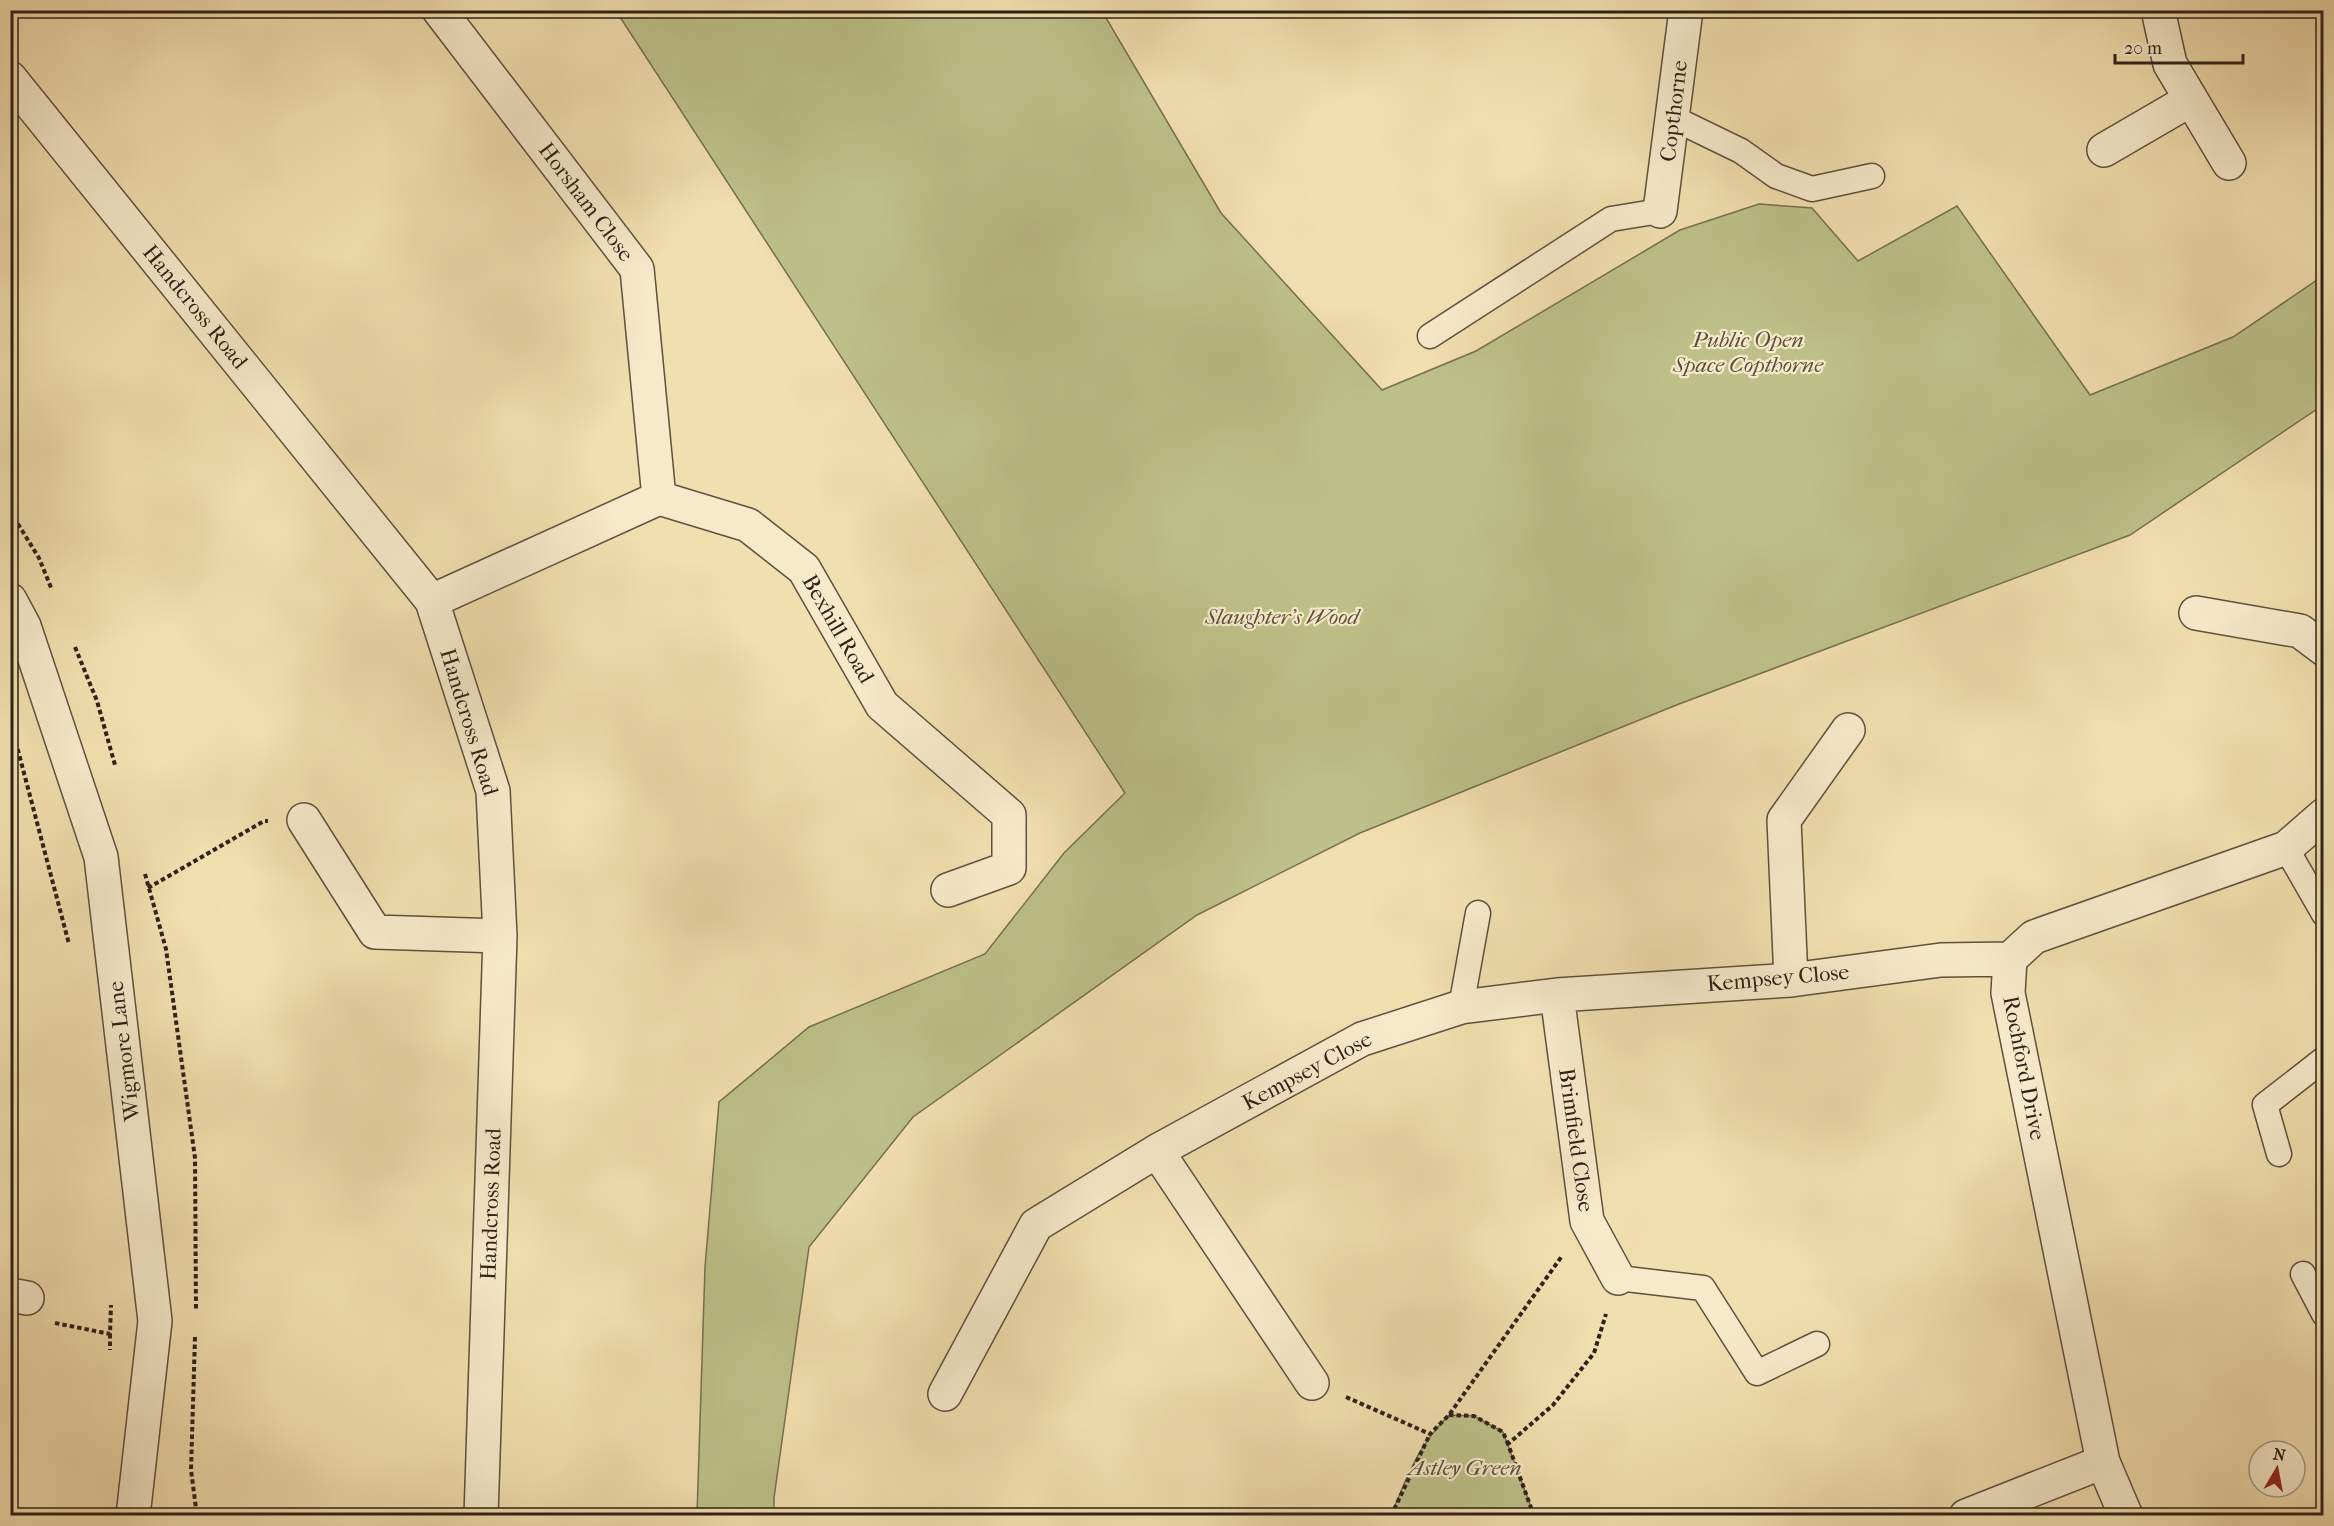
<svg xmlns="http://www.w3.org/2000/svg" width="2334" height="1526" viewBox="0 0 2334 1526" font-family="'IM FELL French Canon',serif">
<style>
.green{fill:#bdc189;stroke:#767052;stroke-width:1.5}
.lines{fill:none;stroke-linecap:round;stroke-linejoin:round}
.service-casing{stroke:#60503f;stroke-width:27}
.minor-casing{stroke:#60503f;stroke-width:36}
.tertiary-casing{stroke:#60503f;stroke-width:36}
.path{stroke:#2f201a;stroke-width:4;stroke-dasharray:4.5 3;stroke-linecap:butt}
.service{stroke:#f7eacb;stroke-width:24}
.minor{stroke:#f7eacb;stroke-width:33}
.tertiary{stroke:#f7eacb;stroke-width:33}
.labels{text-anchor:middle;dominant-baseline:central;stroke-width:4.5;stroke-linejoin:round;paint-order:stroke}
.street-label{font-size:22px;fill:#2f201a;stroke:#f7eacb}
.park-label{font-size:22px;font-style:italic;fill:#5a503b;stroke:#f7eacb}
</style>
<rect width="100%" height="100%" fill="#f2dfaf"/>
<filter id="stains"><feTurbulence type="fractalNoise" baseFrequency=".00333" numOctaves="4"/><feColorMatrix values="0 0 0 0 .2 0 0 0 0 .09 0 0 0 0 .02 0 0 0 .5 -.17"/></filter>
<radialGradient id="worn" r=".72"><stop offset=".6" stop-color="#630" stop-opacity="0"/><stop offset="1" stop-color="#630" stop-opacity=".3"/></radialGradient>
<path class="green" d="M 616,11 L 1102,11 L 1221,213 L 1382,390 L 1476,351 L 1680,230 L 1759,204 L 1812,208 L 1858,261 L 1957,206 L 2090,395 L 2233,337 L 2323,276 L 2323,405 L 2130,535 L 1679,704 L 1360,833 L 1197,915 L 913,1117 L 809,1247 L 774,1498 L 774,1515 L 697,1515 L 705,1267 L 719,1102 L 809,1027 L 985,954 L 1064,853 L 1125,793 Z
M 1449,1415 L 1474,1416 L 1503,1432 L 1534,1515 L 1391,1515 C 1408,1475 1417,1447 1449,1415 Z"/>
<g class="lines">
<g class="service-casing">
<path id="service" d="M 1673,118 L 1741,151 L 1776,176 L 1812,189 L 1872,176
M 1430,336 L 1611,219 L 1660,211
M 2286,848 L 2324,914
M 1461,1007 L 1478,913
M 2279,1154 L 2265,1105 L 2324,1059
M 2303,1274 L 2324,1314
M 1618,1278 L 1703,1288 L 1757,1373 L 1817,1344"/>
</g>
<g class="minor-casing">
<path id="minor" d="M 439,10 L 637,269 L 659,498
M 2158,10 L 2170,64 L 2229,163
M 10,78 L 432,601 L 493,791 L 500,936 L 481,1516
M 2104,150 L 2190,100
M 1660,211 L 1686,10
M 432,601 L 659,498 L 748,525 L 804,569 L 882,705 L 1009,815 L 1009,868 L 948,890
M 2196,613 L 2300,631 L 2324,649
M 304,820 L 375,932 L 500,936
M 1791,980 L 1784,820 L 1848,730
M 1557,995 L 1587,1221 L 1618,1278
M 1157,1151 L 1312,1383
M 10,1295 L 27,1298
M 945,1394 L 1036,1225 L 1157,1151 L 1362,1039 L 1461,1007 L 1557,995 L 1791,980 L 1941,960 L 2010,959
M 1966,1516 L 2103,1462
M 2126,1516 L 2103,1462 L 2008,993 L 2010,959 L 2034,937 L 2286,848 L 2324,815"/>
</g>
<g class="tertiary-casing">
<path id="tertiary" d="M 10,600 L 24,626 L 101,857 L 155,1321 L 133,1516"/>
</g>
<path class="path" d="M 10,511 L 39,558 L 52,590
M 75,647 L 97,701 L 115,765
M 10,720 L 69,944
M 145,874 L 166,949 L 195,1158 L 196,1311
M 148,888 L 264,821 L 268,821
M 55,1323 L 110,1334 L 111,1305
M 110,1334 L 110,1350
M 195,1337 L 191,1470 L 197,1516
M 1346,1397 L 1430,1434 L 1449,1415 L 1562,1256
M 1449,1415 L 1474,1416 L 1503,1432 L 1508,1444
M 1391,1516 L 1430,1434
M 1534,1516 L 1508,1444 L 1553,1405 L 1594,1353 L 1606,1314"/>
<use href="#service" class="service"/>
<use href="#minor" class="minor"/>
<use href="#tertiary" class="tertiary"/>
</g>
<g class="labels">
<g class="street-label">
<text transform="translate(1674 111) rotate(-83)">Copthorne</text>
<text transform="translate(586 202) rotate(53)">Horsham Close</text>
<text transform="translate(195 307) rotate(51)">Handcross Road</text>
<text transform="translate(838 629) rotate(60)">Bexhill Road</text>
<text transform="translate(469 722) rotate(73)">Handcross Road</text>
<text transform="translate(1778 978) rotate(-5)">Kempsey Close</text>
<text transform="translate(124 1051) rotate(-97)">Wigmore Lane</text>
<text transform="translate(2024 1068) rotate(79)">Rochford Drive</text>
<text transform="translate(1307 1071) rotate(-28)">Kempsey Close</text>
<text transform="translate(1576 1140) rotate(82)">Brimfield Close</text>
<text transform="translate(491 1204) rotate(-88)">Handcross Road</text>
</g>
<g class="park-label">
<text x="1748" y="340">Public Open<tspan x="1748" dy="25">Space Copthorne</tspan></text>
<text x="1282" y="617">Slaughter's Wood</text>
<text x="1465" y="1468">Astley Green</text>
</g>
</g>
<rect width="2334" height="1526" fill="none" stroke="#f2dfaf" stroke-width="36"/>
<rect x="12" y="12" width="2310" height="1502" fill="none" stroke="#2f201a" stroke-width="3"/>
<rect x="18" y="18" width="2298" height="1490" fill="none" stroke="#2f201a" stroke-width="1.5"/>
<g transform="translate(2277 1469) rotate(10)"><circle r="28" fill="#f7eacb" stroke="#a79984" stroke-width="1.5"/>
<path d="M0-4.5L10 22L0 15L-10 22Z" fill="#8f2418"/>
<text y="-9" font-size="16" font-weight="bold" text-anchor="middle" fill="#2f201a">N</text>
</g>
<path d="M2115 54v9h128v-9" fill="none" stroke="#2f201a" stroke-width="3"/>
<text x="2124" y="54" font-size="18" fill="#2f201a" stroke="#f7eacb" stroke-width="4.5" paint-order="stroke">20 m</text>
<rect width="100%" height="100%" filter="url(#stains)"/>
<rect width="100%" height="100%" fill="url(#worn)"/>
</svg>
